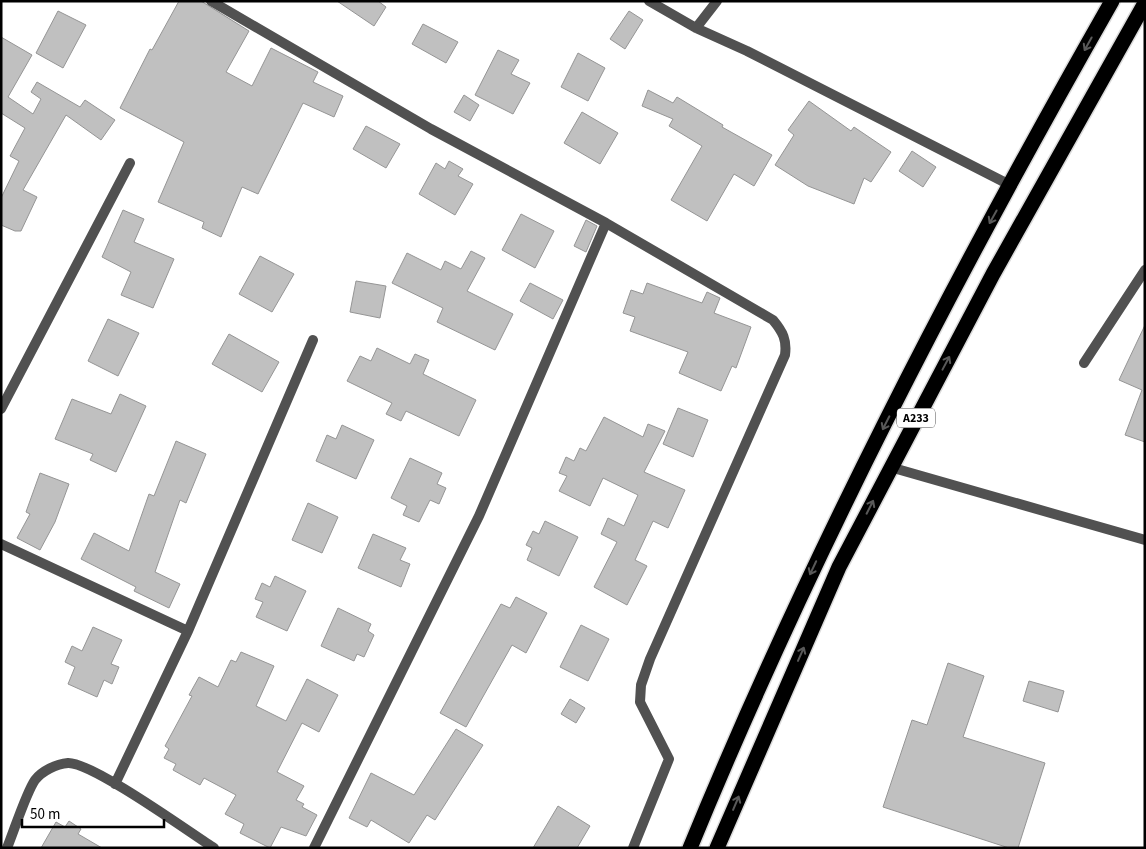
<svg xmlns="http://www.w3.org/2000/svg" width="1146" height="849" viewBox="0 0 1146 849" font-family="'Source Sans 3',sans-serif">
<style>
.building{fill:#c0c0c0;stroke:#959595}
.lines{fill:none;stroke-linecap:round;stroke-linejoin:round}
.highway-casing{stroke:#dbdbdb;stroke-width:18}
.street{stroke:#515151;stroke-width:10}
.highway{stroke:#000;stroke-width:15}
.oneway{stroke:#595959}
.labels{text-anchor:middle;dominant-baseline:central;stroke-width:4;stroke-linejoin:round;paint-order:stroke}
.shield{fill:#fff;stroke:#4c4c4c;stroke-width:1}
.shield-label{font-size:12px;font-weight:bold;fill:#000}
</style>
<rect width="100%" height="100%" fill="#fff"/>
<path class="building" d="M 179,1 L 201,1 L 249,31 L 226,72 L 252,86 L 271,48 L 318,72 L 313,82 L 343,96 L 334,117 L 303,103 L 258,194 L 242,187 L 221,237 L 202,228 L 204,222 L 158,202 L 184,142 L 120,108 L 150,49 L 152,50 Z
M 337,1 L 378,1 L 386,7 L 374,26 Z
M 58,11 L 86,25 L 63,68 L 36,53 Z
M 629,11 L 643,20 L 625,49 L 610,39 Z
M 423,24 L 458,42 L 446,63 L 412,44 Z
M 1,37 L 32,55 L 8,97 L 33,114 L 41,99 L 31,92 L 37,82 L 80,107 L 85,100 L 115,120 L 101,140 L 66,115 L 23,190 L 37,197 L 21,231 L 15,231 L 1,225 L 1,198 L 19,161 L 10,156 L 25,128 L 1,113 Z
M 498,50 L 519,60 L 511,74 L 530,83 L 513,114 L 475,95 Z
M 578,53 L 605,68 L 588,101 L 561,87 Z
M 648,90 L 673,103 L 677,97 L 723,125 L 722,127 L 772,155 L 754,186 L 734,174 L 707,221 L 671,200 L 702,146 L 669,126 L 673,119 L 642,106 Z
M 464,95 L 479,105 L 470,121 L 454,112 Z
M 809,101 L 851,131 L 854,127 L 891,152 L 871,182 L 864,178 L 854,204 L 808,186 L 775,165 L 794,135 L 788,130 Z
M 582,112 L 618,133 L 600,164 L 564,143 Z
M 366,126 L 400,144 L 386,168 L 353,149 Z
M 912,151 L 936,167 L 923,187 L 899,171 Z
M 449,161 L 463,169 L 458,176 L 473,184 L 455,215 L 419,194 L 436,163 L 445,169 Z
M 123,210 L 144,219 L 134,242 L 174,259 L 153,308 L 121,295 L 131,272 L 102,257 Z
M 521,214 L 554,231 L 535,268 L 502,250 Z
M 586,220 L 597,226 L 586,252 L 574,246 Z
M 471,251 L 485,258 L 467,291 L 513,314 L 495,350 L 437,322 L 443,308 L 392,283 L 407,253 L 441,270 L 445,261 L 461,269 Z
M 260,256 L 294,274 L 272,312 L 239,294 Z
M 356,281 L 386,286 L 380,318 L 350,312 Z
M 530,283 L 563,300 L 553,319 L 520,301 Z
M 647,283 L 702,303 L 707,292 L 720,298 L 714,313 L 751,327 L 736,368 L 732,366 L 721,391 L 679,373 L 688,352 L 630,331 L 635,317 L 623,313 L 631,290 L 643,294 Z
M 108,319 L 139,333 L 118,376 L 88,361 Z
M 1145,325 L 1145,442 L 1125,435 L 1142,390 L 1119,380 Z
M 229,334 L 279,362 L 262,392 L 212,364 Z
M 377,348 L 410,364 L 415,354 L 429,360 L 423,374 L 476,400 L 459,436 L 406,411 L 401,421 L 386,414 L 392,403 L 347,381 L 360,356 L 371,361 Z
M 120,394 L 146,406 L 116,472 L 90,460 L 93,454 L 55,439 L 72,399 L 111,414 Z
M 678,408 L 708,420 L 693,457 L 663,444 Z
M 604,417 L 643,437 L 648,424 L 665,431 L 644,472 L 685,490 L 668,528 L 653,521 L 635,560 L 647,566 L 627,605 L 594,587 L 617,542 L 601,534 L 608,518 L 624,526 L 638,495 L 603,478 L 590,506 L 559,491 L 567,476 L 559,473 L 566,457 L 574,461 L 580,448 L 586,451 Z
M 342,425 L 374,440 L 356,479 L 316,461 L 327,435 L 336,439 Z
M 176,441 L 206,454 L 186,503 L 180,500 L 155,572 L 180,584 L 169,608 L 134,591 L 136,587 L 81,559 L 94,533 L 129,551 L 149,494 L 154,496 Z
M 410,458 L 442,473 L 437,484 L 446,488 L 439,504 L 430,500 L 419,522 L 403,515 L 407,506 L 391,498 Z
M 40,473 L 69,484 L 55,522 L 40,550 L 17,538 L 30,514 L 26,512 Z
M 308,503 L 338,517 L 322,553 L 292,540 Z
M 545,521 L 578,537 L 559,576 L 527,560 L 532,548 L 526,545 L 533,531 L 539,534 Z
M 373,534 L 406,548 L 400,560 L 410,564 L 401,587 L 358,568 Z
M 275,576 L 306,591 L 287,631 L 256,617 L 263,602 L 255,599 L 262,583 L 270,587 Z
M 516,597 L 547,613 L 526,653 L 512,645 L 466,727 L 440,713 L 501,604 L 510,608 Z
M 338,608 L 371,624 L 368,631 L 374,635 L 364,657 L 357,654 L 354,661 L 321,646 Z
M 581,625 L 609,639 L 588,681 L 560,667 Z
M 93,627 L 122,640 L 111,664 L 119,667 L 112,684 L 104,680 L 97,697 L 68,684 L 75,667 L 65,662 L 72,646 L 82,651 Z
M 241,652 L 274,666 L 256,706 L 286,721 L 307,679 L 338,695 L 319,732 L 302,723 L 277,772 L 304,786 L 296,800 L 304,804 L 302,807 L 317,815 L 306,836 L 281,827 L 270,848 L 240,833 L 244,824 L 225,814 L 236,795 L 204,778 L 200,785 L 173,770 L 176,764 L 164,758 L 169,749 L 165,746 L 192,696 L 189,695 L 199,677 L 218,687 L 231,660 L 236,662 Z
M 948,663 L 984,676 L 963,737 L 1045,763 L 1018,848 L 1009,848 L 883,807 L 912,720 L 927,725 Z
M 1029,681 L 1064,691 L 1058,712 L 1023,701 Z
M 570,699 L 585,708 L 576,723 L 561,714 Z
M 456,729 L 483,745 L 435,820 L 427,815 L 409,843 L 371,820 L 367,827 L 349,818 L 371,773 L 414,795 Z
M 558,806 L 590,826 L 577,848 L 533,848 Z
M 69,821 L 81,829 L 78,834 L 102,848 L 41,848 L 56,822 L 65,827 Z"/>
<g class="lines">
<g class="highway-casing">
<path id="highway" d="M 690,848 C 810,556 956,275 1112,1
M 717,848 L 839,567 L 993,274 L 1145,3"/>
</g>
<path class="street" d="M 211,1 L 431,129 L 606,223 L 773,320 C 783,332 787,340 785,355 L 650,659 L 641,685 L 640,702 L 669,759 L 633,848
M 649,1 L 696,28 L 747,51 L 1010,185
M 696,28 L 717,1
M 1084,363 L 1145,270
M 1,409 L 130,163
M 890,467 L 1145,540
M 1,544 L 188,631
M 115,784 L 188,631 L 313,340
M 7,848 C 14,831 26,793 35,780 C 42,771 56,764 68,763 C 92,762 189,832 214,848
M 314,848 L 479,516 L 606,223"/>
<use href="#highway" class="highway"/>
</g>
<defs><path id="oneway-shaft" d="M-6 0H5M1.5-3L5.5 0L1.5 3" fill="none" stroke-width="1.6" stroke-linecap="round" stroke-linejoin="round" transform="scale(1.25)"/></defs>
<g class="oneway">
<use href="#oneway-shaft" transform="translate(1088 44) rotate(119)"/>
<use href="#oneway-shaft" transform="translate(993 217) rotate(119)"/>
<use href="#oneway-shaft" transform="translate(946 363) rotate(-62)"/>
<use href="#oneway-shaft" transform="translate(886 423) rotate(117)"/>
<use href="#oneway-shaft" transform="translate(870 507) rotate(-63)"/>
<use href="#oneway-shaft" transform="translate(813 568) rotate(115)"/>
<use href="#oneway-shaft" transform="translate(801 654) rotate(-66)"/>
<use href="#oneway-shaft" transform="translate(736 803) rotate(-67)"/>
</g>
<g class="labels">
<rect class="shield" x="897" y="408.5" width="38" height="19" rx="4"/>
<g class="shield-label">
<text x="916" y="418">A233</text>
</g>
</g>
<rect width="1146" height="849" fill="none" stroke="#000000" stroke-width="5"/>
<path d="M22 819v8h142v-8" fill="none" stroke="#000000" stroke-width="2.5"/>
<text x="30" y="819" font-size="15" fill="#000000" stroke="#ffffff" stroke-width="4" paint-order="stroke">50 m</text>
</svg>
